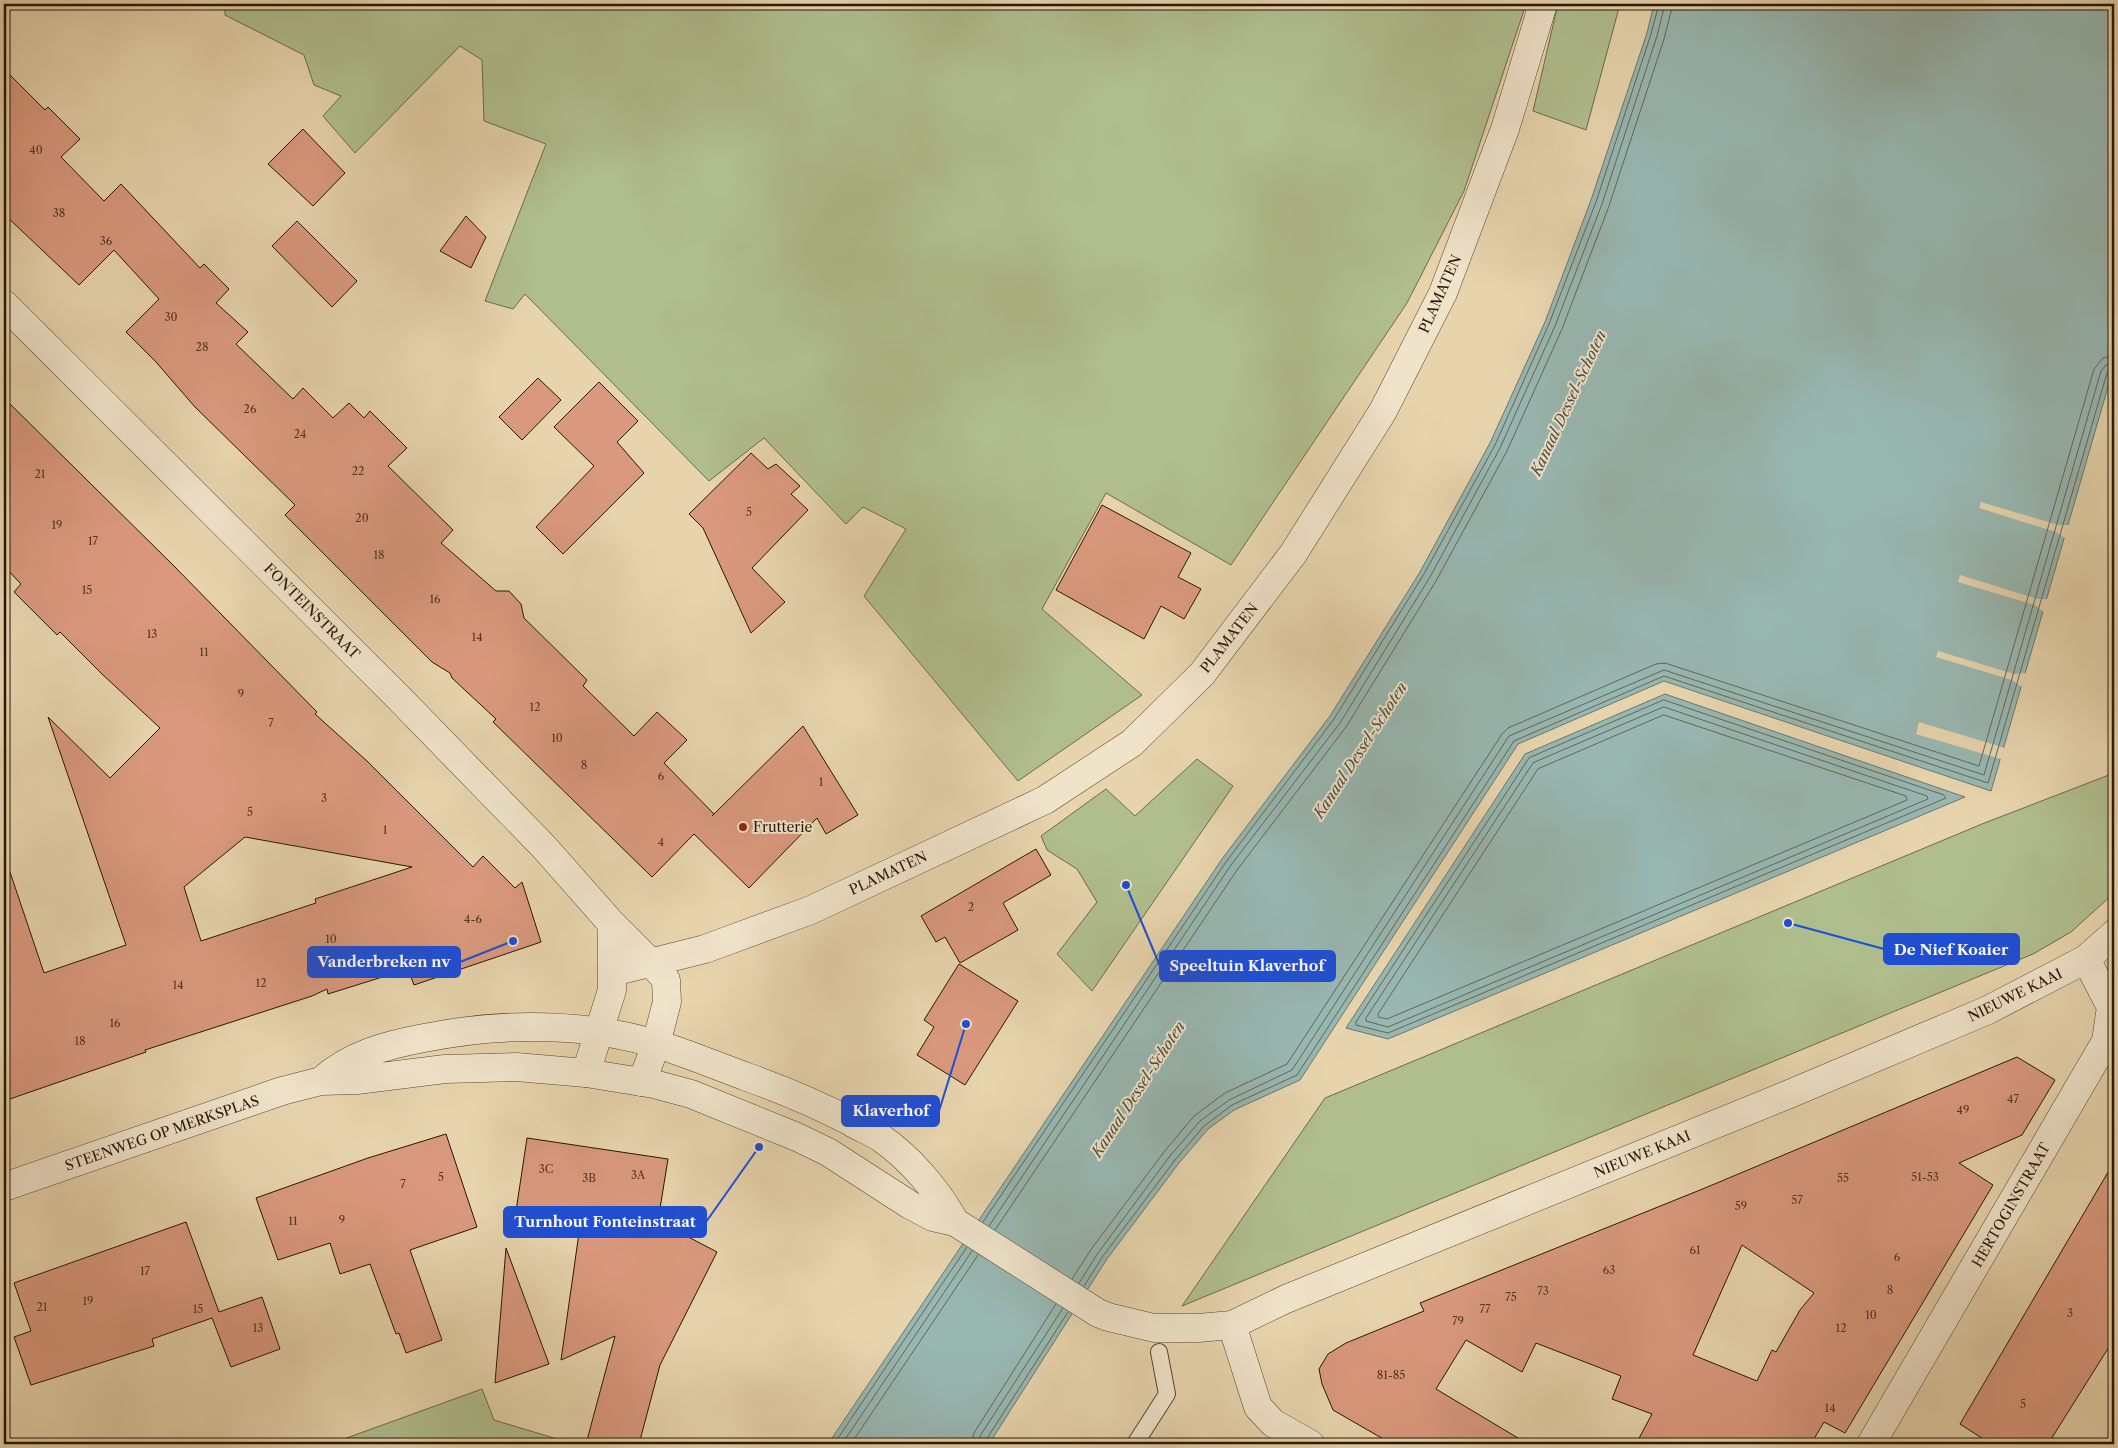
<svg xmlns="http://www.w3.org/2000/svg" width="2118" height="1448" viewBox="0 0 2118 1448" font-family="'Libre Caslon Text',serif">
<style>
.green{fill:#b0be8e;stroke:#6c6a4a}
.water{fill:#98b7b1;stroke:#6b776c}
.pier{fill:#e7d4ad}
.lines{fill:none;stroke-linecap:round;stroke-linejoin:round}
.shore{stroke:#60665b;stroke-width:1}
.building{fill:#da997e;stroke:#271605;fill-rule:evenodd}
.service-casing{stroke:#57462f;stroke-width:18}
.minor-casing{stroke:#57462f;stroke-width:29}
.tertiary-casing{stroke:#57462f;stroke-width:29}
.service{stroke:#efe3ca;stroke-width:16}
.minor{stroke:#efe3ca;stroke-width:28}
.tertiary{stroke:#efe3ca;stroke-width:28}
.poi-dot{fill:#8f2418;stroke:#efe3ca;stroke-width:2}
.labels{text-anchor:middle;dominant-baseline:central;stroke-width:4;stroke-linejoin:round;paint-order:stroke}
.number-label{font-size:11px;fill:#543723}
.street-label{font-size:14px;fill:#271605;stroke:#efe3ca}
.poi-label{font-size:14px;fill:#271605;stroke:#efe3ca;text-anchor:start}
.water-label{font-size:15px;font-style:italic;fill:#4f4e41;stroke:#efe3ca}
.leader{fill:none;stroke:#1d4ed8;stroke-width:2}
.callout-dot{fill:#1d4ed8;stroke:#efe3ca;stroke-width:2}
.callout{fill:#1d4ed8;stroke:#1d4ed8;stroke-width:2}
.callout-label{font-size:15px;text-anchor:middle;font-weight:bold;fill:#fff}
</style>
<rect width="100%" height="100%" fill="#e7d4ad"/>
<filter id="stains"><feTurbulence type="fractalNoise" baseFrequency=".004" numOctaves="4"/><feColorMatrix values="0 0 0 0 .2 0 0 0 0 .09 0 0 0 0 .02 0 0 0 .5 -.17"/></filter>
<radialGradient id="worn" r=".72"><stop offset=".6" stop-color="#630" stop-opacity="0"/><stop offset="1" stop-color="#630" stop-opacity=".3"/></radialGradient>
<path class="green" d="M 225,4 L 1526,4 L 1464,191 L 1407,303 L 1231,565 L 1106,493 L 1042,609 L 1142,695 L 1018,781 L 864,596 L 906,529 L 863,507 L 846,524 L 764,438 L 709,481 L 525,294 L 513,309 L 485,301 L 546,144 L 484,121 L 482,60 L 460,46 L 355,153 L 323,116 L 341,96 L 314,85 L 304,55 L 225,15 Z
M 1558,4 L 1620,4 L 1586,130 L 1533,111 Z
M 1197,759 L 1233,786 L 1092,991 L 1057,954 L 1097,902 L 1077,869 L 1047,850 L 1041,836 L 1106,789 L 1135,816 Z
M 2114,773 L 2114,893 L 2071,932 L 2033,954 L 1182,1306 L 1325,1098 L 1982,824 Z
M 482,1389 L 494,1420 L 574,1444 L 330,1444 Z"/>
<path class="water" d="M 1654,4 L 2114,4 L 2114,366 L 1991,791 L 1664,681 L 1518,744 L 1300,1080 L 1234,1110 L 1208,1129 L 1179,1163 L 1107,1259 L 989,1444 L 828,1444 L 1222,859 L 1330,716 L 1420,572 L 1490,443 L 1545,322 L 1591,200 L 1647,33 Z
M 1665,694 L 1965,797 L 1388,1039 L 1346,1028 L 1525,754 Z"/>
<path class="pier" d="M 1981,502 L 2058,525 L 2070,525 L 2066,539 L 2056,532 L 1979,508 Z
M 1960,575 L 2037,599 L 2049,599 L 2045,613 L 2035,605 L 1958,582 Z
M 1938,651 L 2014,674 L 2026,673 L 2022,687 L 2012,680 L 1936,657 Z
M 1919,722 L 2005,748 L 2001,759 L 1916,734 Z"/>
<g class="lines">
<path class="shore" d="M 1664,700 L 1944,795 L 1946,798 L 1388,1033 L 1356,1025 L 1356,1022 L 1529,758 Z
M 1664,707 L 1927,796 L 1928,799 L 1388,1027 L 1366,1021 L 1366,1018 L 1533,763 Z
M 1664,715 L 1906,796 L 1907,800 L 1387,1019 L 1378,1017 L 1378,1014 L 1538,769 Z
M 983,1222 L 1226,862 L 1334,719 L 1424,574 L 1495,445 L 1549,324 L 1596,202 L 1651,34 L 1659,4
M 989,1226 L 1231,865 L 1340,723 L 1430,577 L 1500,448 L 1555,326 L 1602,204 L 1657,36 L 1665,4
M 995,1230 L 1237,870 L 1346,727 L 1436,581 L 1507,451 L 1562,329 L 1609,206 L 1664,39 L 1673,4
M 1072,1279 L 1092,1248 L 1164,1152 L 1194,1116 L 1225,1093 L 1287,1064 L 1502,734 L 1508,728 L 1656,664 L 1665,663 L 1979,766 L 2094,369 L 2103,358 L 2114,355
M 1079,1283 L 1098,1253 L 1170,1156 L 1200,1121 L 1229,1100 L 1292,1070 L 1509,736 L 1664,670 L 1984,775 L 2101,371 L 2106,365 L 2114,363
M 1084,1286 L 1103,1256 L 1175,1160 L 1204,1126 L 1232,1105 L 1297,1075 L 1514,741 L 1664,676 L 1988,783 L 2107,373 L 2110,370 L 2114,369
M 834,1444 L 967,1247
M 842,1444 L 972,1251
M 851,1444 L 978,1255
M 971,1444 L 974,1433 L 1056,1304
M 979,1444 L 980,1436 L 1063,1308
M 985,1444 L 986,1440 L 1068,1312"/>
</g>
<path class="building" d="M 4,69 L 45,110 L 48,107 L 80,139 L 61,157 L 104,201 L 121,184 L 200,268 L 204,264 L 229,289 L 216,303 L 248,332 L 236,344 L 293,399 L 303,388 L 333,418 L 349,403 L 364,418 L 370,411 L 407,448 L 388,466 L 453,530 L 441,543 L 496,591 L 509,591 L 521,604 L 524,618 L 587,680 L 583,686 L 634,736 L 657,712 L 687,740 L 664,763 L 714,814 L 712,816 L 803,726 L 858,815 L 826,834 L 817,818 L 749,888 L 694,834 L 652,877 L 493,722 L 496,719 L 452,678 L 450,673 L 432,662 L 285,515 L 295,505 L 195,407 L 156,362 L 126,332 L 159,299 L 114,250 L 79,285 L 4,214 Z
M 303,129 L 345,173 L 313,206 L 268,164 Z
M 466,216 L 486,237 L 471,268 L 440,251 Z
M 297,221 L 357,281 L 332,307 L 272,246 Z
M 538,378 L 561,400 L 522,440 L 499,417 Z
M 599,382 L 638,421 L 617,442 L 644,473 L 563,554 L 536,527 L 594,466 L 554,427 Z
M 4,398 L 174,566 L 317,712 L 315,714 L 367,761 L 473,867 L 483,856 L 515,888 L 522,882 L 541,942 L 414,985 L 408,969 L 328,994 L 327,989 L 312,996 L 145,1050 L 146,1052 L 4,1101 L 4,873 L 10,872 L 44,973 L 126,945 L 48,717 L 110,778 L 160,728 L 102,674 L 60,632 L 57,635 L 14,592 L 21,584 L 4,566 ZM 245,837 L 412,867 L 315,899 L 316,903 L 201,941 L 184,887 Z
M 751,453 L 768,469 L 776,464 L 800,486 L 791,494 L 808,510 L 752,568 L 785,602 L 751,633 L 703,528 L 689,514 Z
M 1102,505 L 1191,553 L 1178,577 L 1201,589 L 1184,619 L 1161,606 L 1144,639 L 1056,590 Z
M 1036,849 L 1051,875 L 1003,903 L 1018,930 L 960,963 L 945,937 L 936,942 L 921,916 Z
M 959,964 L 1018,1001 L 965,1085 L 917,1055 L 934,1027 L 924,1020 Z
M 2017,1057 L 2055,1080 L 2022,1135 L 1959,1163 L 1993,1185 L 1845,1433 L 1824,1422 L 1811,1444 L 1636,1444 L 1652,1414 L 1612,1399 L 1621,1376 L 1536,1343 L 1522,1372 L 1466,1340 L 1436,1389 L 1528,1444 L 1392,1444 L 1333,1410 L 1322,1384 L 1319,1369 L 1328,1354 L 1346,1343 L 1424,1311 L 1420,1303 L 1705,1188 ZM 1742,1245 L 1814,1293 L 1800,1310 L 1776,1352 L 1772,1350 L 1757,1381 L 1693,1355 Z
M 446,1134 L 477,1227 L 410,1250 L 442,1340 L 406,1353 L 399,1333 L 396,1334 L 370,1264 L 340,1274 L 330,1243 L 278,1260 L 256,1198 L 368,1158 Z
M 527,1138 L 668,1159 L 658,1221 L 717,1252 L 660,1365 L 639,1444 L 586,1444 L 615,1336 L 561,1360 L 581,1219 L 516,1211 Z
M 2114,1162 L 2114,1339 L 2048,1444 L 1991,1444 L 1960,1424 Z
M 186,1222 L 219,1312 L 262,1297 L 280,1349 L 231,1367 L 212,1318 L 152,1339 L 154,1346 L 31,1385 L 14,1337 L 31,1331 L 14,1283 Z
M 506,1248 L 549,1364 L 495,1383 Z"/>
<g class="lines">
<g class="service-casing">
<path id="service" d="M 1135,1444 L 1167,1394 L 1159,1352"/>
</g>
<g class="minor-casing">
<path id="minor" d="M 4,304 L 396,695 L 544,847 L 612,924 L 656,968 L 666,980 L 667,1002 L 656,1044 L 642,1082
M 613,972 L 705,949 L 811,910 L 1045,800 L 1132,743 L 1202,674 L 1293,554 L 1383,411 L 1443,293 L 1505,129 L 1543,4
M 586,1073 L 612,990 L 612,924
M 1232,1325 L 1258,1407 L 1273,1423 L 1310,1444
M 1871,1444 L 2106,1041 L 2111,1007 L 2086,959"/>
</g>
<g class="tertiary-casing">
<path id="tertiary" d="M 321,1081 C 350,1055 386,1045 424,1038 C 503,1022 588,1022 666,1047 C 693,1056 720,1067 747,1077 C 783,1090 817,1104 851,1122 C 861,1128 872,1132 881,1138 C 911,1159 938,1191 955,1222
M 4,1187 L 282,1091 L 321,1081 L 357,1080 L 445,1069 L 516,1067 L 586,1073 L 654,1084 L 691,1094 L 797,1137 L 828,1152 L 910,1205 L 933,1217 L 955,1222 L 1098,1313 L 1108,1317 L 1154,1328 L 1198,1328 L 1232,1325 L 1286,1299 L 1787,1095 L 1988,1010 L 2086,959 L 2114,934"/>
</g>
<use href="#service" class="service"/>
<use href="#minor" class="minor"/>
<use href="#tertiary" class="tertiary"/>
</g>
<circle class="poi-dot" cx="743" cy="827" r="5"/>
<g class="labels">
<g class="number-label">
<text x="36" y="150">40</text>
<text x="59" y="213">38</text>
<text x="106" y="241">36</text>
<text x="171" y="317">30</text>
<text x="202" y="347">28</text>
<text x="250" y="409">26</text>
<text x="300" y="434">24</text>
<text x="358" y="471">22</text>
<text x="40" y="474">21</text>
<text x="749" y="512">5</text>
<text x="362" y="518">20</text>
<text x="57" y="525">19</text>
<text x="93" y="541">17</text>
<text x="379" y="555">18</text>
<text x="87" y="590">15</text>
<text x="435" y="599">16</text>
<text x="152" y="634">13</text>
<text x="477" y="637">14</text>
<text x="204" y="652">11</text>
<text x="241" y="694">9</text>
<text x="535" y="707">12</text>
<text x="271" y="723">7</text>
<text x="557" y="738">10</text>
<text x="584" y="765">8</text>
<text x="661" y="776">6</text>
<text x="821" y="782">1</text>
<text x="324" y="798">3</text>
<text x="250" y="812">5</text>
<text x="385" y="830">1</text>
<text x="661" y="842">4</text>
<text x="971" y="907">2</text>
<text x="473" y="919">4-6</text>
<text x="331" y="939">10</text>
<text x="261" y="983">12</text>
<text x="178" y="985">14</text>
<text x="115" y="1023">16</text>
<text x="80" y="1041">18</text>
<text x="2013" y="1099">47</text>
<text x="1963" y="1110">49</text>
<text x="546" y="1169">3C</text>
<text x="638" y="1175">3A</text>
<text x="441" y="1177">5</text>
<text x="1925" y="1177">51-53</text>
<text x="589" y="1178">3B</text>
<text x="1843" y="1178">55</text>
<text x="403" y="1184">7</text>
<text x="1797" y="1200">57</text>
<text x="1741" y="1206">59</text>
<text x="342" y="1220">9</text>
<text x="293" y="1221">11</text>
<text x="1695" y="1250">61</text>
<text x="1897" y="1257">6</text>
<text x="1609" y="1270">63</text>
<text x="145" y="1271">17</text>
<text x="1890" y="1290">8</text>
<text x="1543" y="1291">73</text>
<text x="1511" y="1297">75</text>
<text x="88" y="1301">19</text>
<text x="42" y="1307">21</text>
<text x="198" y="1309">15</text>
<text x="1485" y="1309">77</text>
<text x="2070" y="1313">3</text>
<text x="1871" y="1315">10</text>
<text x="1458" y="1321">79</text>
<text x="258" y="1328">13</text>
<text x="1841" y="1328">12</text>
<text x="1391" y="1375">81-85</text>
<text x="2023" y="1404">5</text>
<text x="1830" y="1408">14</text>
</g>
<g class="street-label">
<text transform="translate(1440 294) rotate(-66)">PLAMATEN</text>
<text transform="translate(312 611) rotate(45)">FONTEINSTRAAT</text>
<text transform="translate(1229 638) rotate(-52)">PLAMATEN</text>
<text transform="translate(888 873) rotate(-25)">PLAMATEN</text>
<text transform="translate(2015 995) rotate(-26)">NIEUWE KAAI</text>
<text transform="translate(162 1133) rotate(-19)">STEENWEG OP MERKSPLAS</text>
<text transform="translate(1642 1154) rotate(-22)">NIEUWE KAAI</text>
<text transform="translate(2011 1205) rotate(-60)">HERTOGINSTRAAT</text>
</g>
<g class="poi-label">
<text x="753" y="827">Frutterie</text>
</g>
<g class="water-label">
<text transform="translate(1568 403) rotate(-65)">Kanaal Dessel-Schoten</text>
<text transform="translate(1360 750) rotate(-57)">Kanaal Dessel-Schoten</text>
<text transform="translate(1138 1089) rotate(-57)">Kanaal Dessel-Schoten</text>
</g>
</g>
<path class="leader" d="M1788 923L1884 949M513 941L460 962M1126 885L1160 966M966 1024L939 1111M759 1147L706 1222"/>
<g class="callout-dot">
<circle cx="1788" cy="923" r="5"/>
<circle cx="513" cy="941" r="5"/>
<circle cx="1126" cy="885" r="5"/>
<circle cx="966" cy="1024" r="5"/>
<circle cx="759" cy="1147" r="5"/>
</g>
<g class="callout">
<rect x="1884" y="934" width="135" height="30" rx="5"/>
<rect x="308" y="947" width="152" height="30" rx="5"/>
<rect x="1160" y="951" width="175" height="30" rx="5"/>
<rect x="842" y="1096" width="97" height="30" rx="5"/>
<rect x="504" y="1207" width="202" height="30" rx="5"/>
</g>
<g class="callout-label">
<text x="1951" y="955">De Nief Koaier</text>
<text x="384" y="967">Vanderbreken nv</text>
<text x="1247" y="971">Speeltuin Klaverhof</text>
<text x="891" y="1116">Klaverhof</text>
<text x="605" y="1227">Turnhout Fonteinstraat</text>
</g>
<rect width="2118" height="1448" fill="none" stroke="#e7d4ad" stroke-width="20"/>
<rect x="5" y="5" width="2108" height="1438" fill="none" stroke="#271605" stroke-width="2.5"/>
<rect x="10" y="10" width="2098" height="1428" fill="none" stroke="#271605"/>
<rect width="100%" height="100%" filter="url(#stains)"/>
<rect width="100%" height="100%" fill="url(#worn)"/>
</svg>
